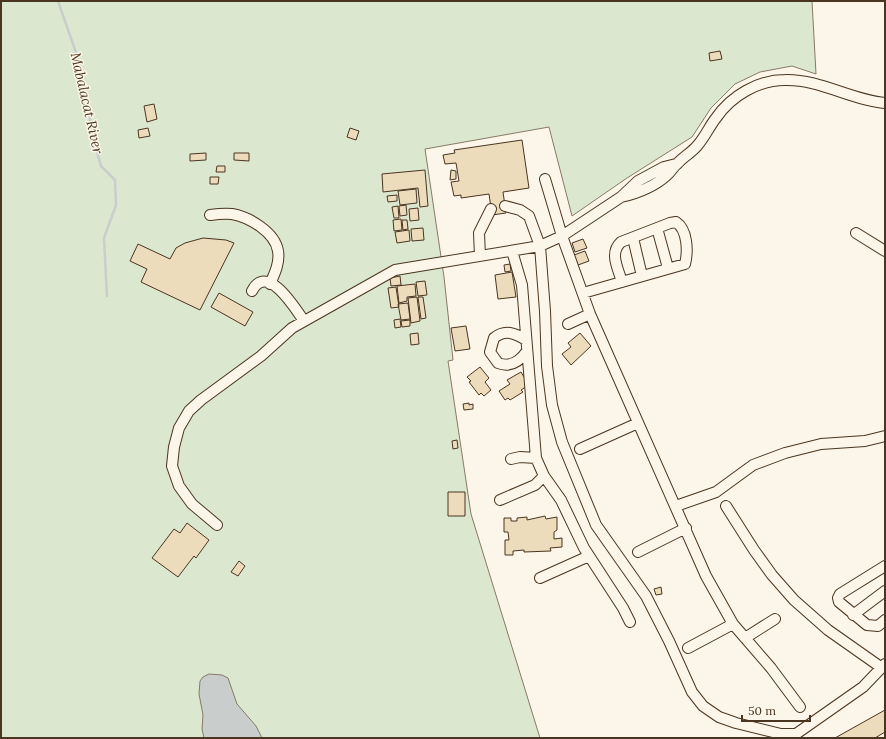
<svg xmlns="http://www.w3.org/2000/svg" width="886" height="739" viewBox="0 0 886 739" font-family="Lora,serif">
<style>
.green{fill:#dce7d0;stroke:#887966}
.water{fill:#c9cecd;stroke:#887966}
.lines{fill:none;stroke-linecap:round;stroke-linejoin:round}
.stream{stroke:#c9cecd;stroke-width:2.5}
.building{fill:#ecdcbc;stroke:#4a3520}
.minor-casing{stroke:#4a3520;stroke-width:12}
.minor{stroke:#fbf6e9;stroke-width:10}
.labels{text-anchor:middle;dominant-baseline:central;stroke-width:3;stroke-linejoin:round;paint-order:stroke}
.water-label{font-size:14px;font-style:italic;fill:#4a3520;stroke:#fbf6e9}
</style>
<rect width="100%" height="100%" fill="#fbf6e9"/>
<path class="green" d="M 1,1 L 812,1 L 816,74 L 792,66 L 760,72 L 735,84 L 711,108 L 692,137 L 627,178 L 572,216 L 549,127 L 425,149 L 444,277 L 453,360 L 448,361 L 471,514 L 540,738 L 1,738 Z"/>
<path class="water" d="M 209,674 L 222,675 L 228,678 L 237,704 L 256,726 L 262,738 L 204,738 L 202,729 L 203,715 L 199,694 L 200,681 L 203,677 Z"/>
<g class="lines">
<path class="stream" d="M 58,1 L 82,70 L 93,138 L 101,166 L 115,180 L 116,205 L 104,238 L 107,296"/>
</g>
<path class="building" d="M 720,51 L 722,59 L 710,61 L 709,53 Z
M 154,104 L 157,119 L 147,122 L 144,106 Z
M 148,128 L 150,136 L 139,138 L 138,130 Z
M 350,128 L 359,131 L 356,140 L 347,137 Z
M 522,140 L 529,188 L 503,192 L 506,213 L 492,215 L 489,194 L 461,198 L 461,195 L 454,196 L 451,182 L 459,181 L 456,163 L 445,164 L 443,155 L 455,153 L 454,150 Z
M 206,153 L 206,160 L 190,161 L 190,154 Z
M 234,153 L 249,153 L 249,161 L 234,160 Z
M 217,166 L 225,166 L 225,172 L 216,172 Z
M 425,170 L 428,206 L 420,207 L 418,188 L 383,192 L 382,174 Z
M 451,170 L 456,171 L 456,179 L 450,180 Z
M 210,177 L 219,177 L 218,184 L 210,184 Z
M 416,189 L 417,203 L 400,205 L 398,191 Z
M 397,195 L 397,201 L 388,202 L 387,196 Z
M 406,205 L 407,215 L 400,216 L 399,206 Z
M 398,206 L 399,218 L 394,218 L 392,207 Z
M 418,208 L 419,220 L 410,221 L 409,209 Z
M 401,219 L 402,230 L 394,231 L 393,220 Z
M 402,220 L 407,220 L 408,229 L 403,230 Z
M 423,228 L 424,240 L 412,241 L 411,229 Z
M 409,230 L 410,241 L 397,243 L 395,232 Z
M 203,238 L 226,240 L 234,243 L 200,310 L 141,282 L 147,269 L 130,261 L 138,244 L 170,259 L 176,248 L 185,243 Z
M 583,239 L 587,248 L 575,252 L 572,243 Z
M 585,251 L 589,261 L 578,265 L 574,255 Z
M 510,264 L 511,271 L 505,272 L 504,265 Z
M 512,272 L 516,297 L 498,299 L 495,275 Z
M 400,276 L 401,285 L 391,286 L 390,278 Z
M 425,281 L 427,295 L 418,296 L 416,282 Z
M 415,284 L 416,296 L 407,297 L 407,301 L 399,303 L 397,286 Z
M 396,287 L 399,307 L 391,308 L 388,288 Z
M 219,293 L 253,312 L 245,326 L 211,307 Z
M 417,297 L 420,321 L 411,323 L 408,298 Z
M 418,297 L 423,297 L 426,318 L 421,319 Z
M 408,303 L 410,319 L 401,320 L 398,304 Z
M 400,319 L 401,327 L 395,328 L 394,320 Z
M 410,320 L 410,326 L 402,327 L 401,321 Z
M 466,326 L 470,349 L 455,351 L 451,328 Z
M 418,333 L 419,344 L 411,345 L 410,334 Z
M 580,333 L 591,346 L 571,365 L 562,354 L 571,347 L 568,343 Z
M 480,367 L 489,378 L 485,382 L 491,390 L 484,396 L 481,393 L 479,395 L 469,382 L 471,381 L 467,377 Z
M 521,372 L 529,385 L 521,390 L 523,392 L 510,400 L 508,398 L 505,400 L 499,391 L 510,384 L 507,380 Z
M 469,403 L 469,405 L 473,404 L 473,409 L 464,410 L 463,404 Z
M 457,440 L 458,448 L 453,449 L 452,441 Z
M 448,492 L 465,492 L 465,516 L 448,516 Z
M 545,516 L 546,519 L 557,517 L 557,530 L 554,532 L 554,539 L 562,538 L 562,547 L 550,548 L 551,551 L 524,552 L 524,550 L 513,551 L 513,555 L 505,555 L 505,540 L 509,540 L 508,532 L 504,532 L 504,518 L 511,518 L 511,521 L 517,521 L 517,518 L 527,517 L 527,520 Z
M 187,523 L 209,540 L 196,558 L 194,556 L 178,577 L 152,558 L 174,529 L 180,533 Z
M 239,561 L 245,566 L 238,576 L 231,572 Z
M 661,587 L 662,594 L 656,595 L 654,589 Z
M 885,710 L 885,732 L 875,738 L 835,738 Z"/>
<g class="lines">
<g class="minor-casing">
<path id="minor" d="M 545,179 L 562,236 L 590,314 L 706,576 L 733,624 L 771,668 L 800,707
M 621,197 C 638,193 654,187 667,175 C 671,172 673,167 677,164 C 683,157 691,153 697,146 C 705,137 709,127 716,118 C 731,96 758,80 785,80 C 820,79 851,100 885,103
M 505,206 L 520,210 L 529,216 L 540,246 L 545,311 L 547,366 L 552,405 L 562,442 L 596,525 L 646,596 L 669,641 L 692,692 L 703,706 L 719,717 L 736,723 L 781,734 L 796,734 L 863,687 L 885,664
M 210,215 C 217,214 225,213 232,214 C 249,217 275,232 278,251 C 280,262 275,273 270,284
M 657,228 L 668,268
M 856,233 L 885,251
M 633,238 L 642,276
M 512,251 L 522,285 L 536,458 L 544,476 L 561,500 L 584,548 L 623,608 L 630,622
M 480,256 L 479,233 L 491,209
M 252,291 C 267,262 295,308 304,321
M 583,293 L 685,264 C 688,252 688,230 676,222 L 670,223 L 621,242 C 609,253 618,268 622,282
M 568,324 L 590,314
M 526,340 C 515,333 505,329 494,338 L 490,352 L 498,363 C 511,368 520,361 527,351
M 580,449 L 638,423
M 511,459 L 520,457 L 536,458
M 500,500 L 535,485 L 544,476
M 676,506 L 716,492 L 753,465 L 785,453 L 821,444 L 865,441 L 885,436
M 726,506 L 754,550 L 772,575 L 794,600 L 828,630 L 882,668
M 217,525 L 192,504 L 179,486 L 172,466 L 174,447 L 179,428 L 189,411 L 201,400 L 261,356 L 292,328 L 395,270 L 540,246 L 562,236 L 621,197 L 638,181 L 664,167 L 676,164
M 638,552 L 686,528
M 885,566 L 840,594 L 838,598 L 839,602 L 867,625 L 878,626 L 885,620
M 540,578 L 589,556
M 853,615 L 885,591
M 745,638 L 775,619
M 688,648 L 733,624"/>
</g>
<use href="#minor" class="minor"/>
</g>
<g class="labels">
<g class="water-label">
<text transform="translate(87 103) rotate(77)">Mabalacat River</text>
</g>
</g>
<rect width="886" height="739" fill="none" stroke="#4a3520" stroke-width="4"/>
<path d="M742 715v6h68v-6" fill="none" stroke="#4a3520" stroke-width="2"/>
<text x="748" y="715" font-size="12" fill="#4a3520" stroke="#fbf6e9" stroke-width="3" paint-order="stroke">50 m</text>
</svg>
